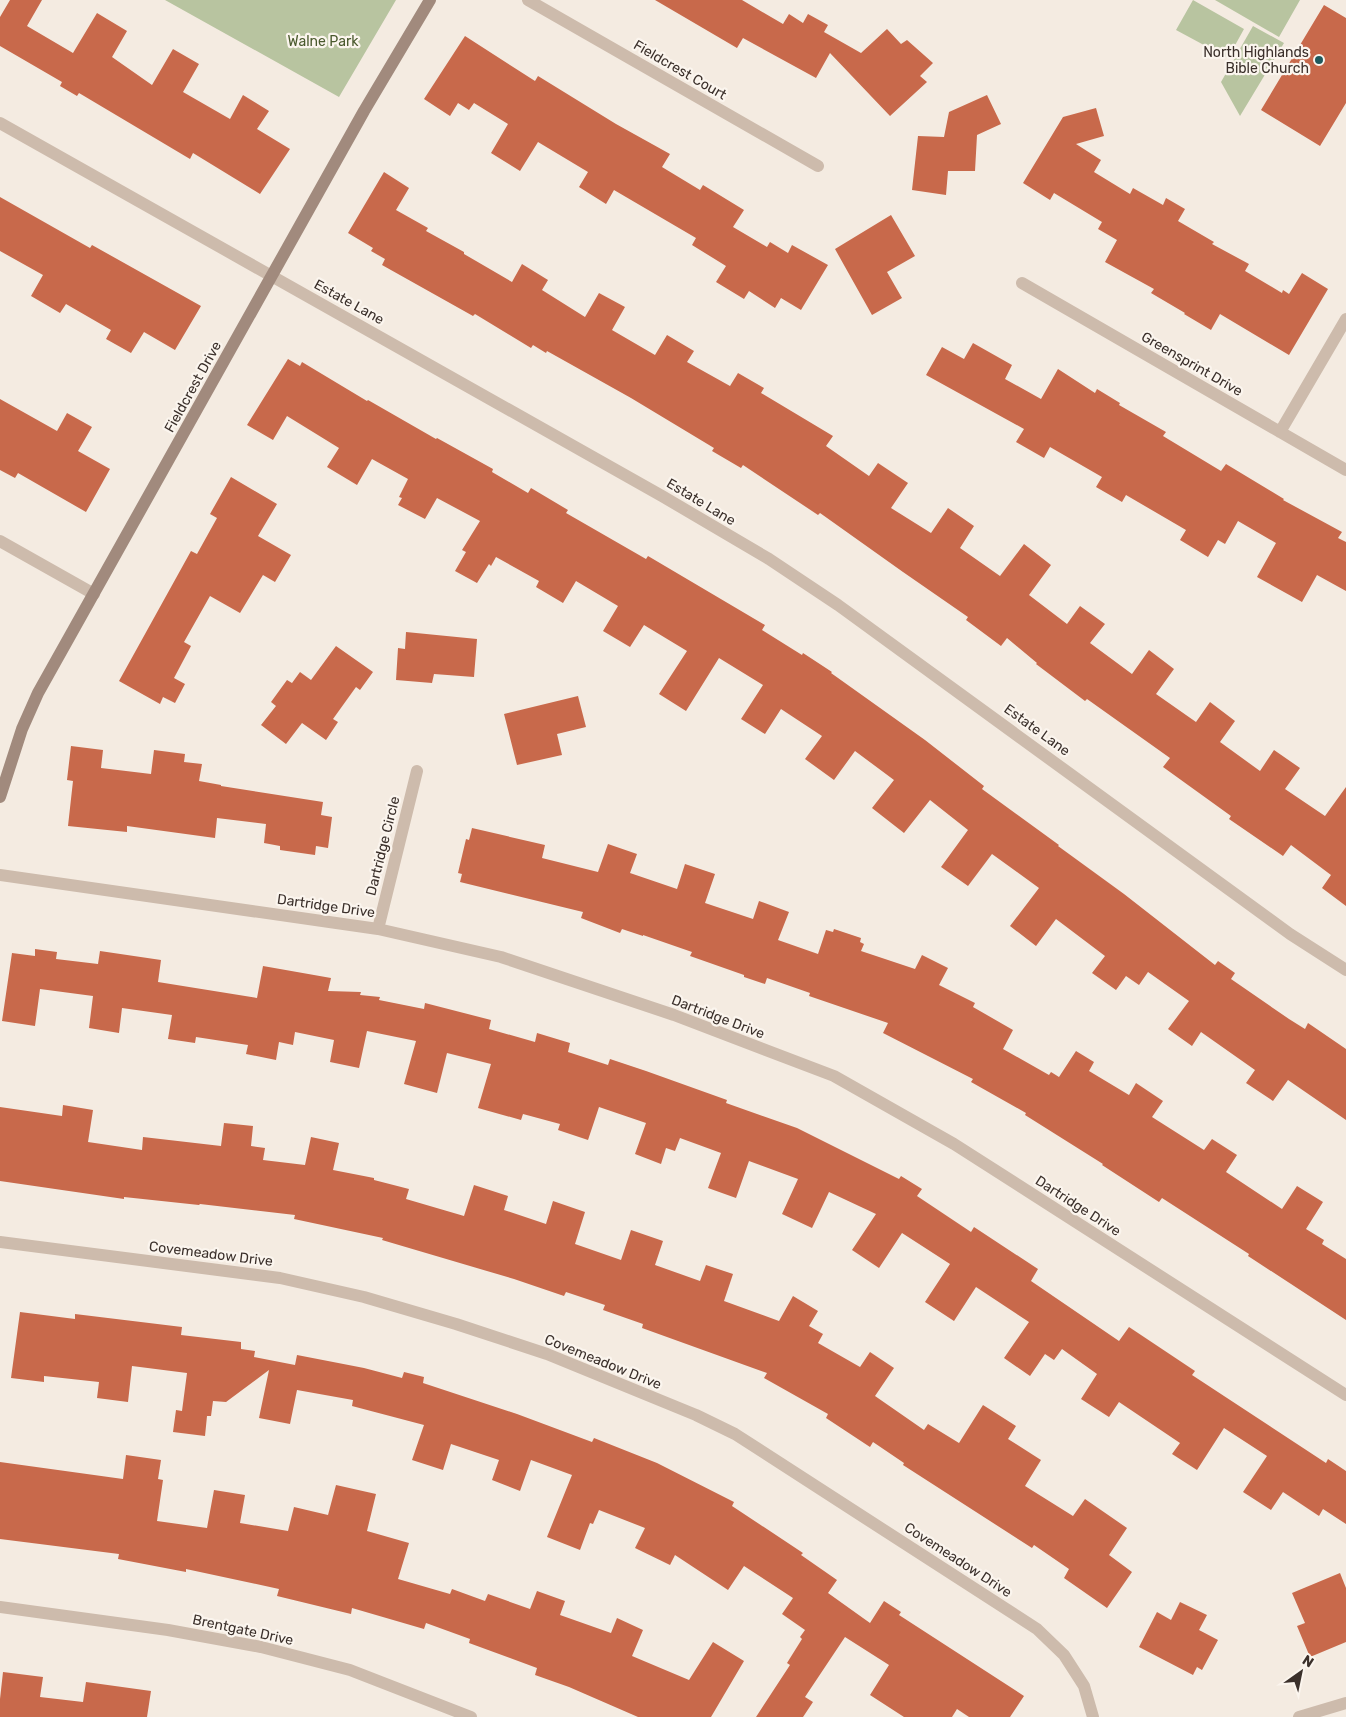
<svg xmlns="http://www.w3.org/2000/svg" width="1346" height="1717" viewBox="0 0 1346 1717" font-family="Rubik,sans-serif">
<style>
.green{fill:#b8c4a0}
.building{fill:#c8694b}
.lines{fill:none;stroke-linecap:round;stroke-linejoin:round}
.street{stroke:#cdbbac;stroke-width:12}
.secondary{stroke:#a18a7d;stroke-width:12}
.poi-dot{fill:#1f5a5e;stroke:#fbf5ee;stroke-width:2}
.labels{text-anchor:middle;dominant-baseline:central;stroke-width:4.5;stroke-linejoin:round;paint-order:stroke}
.park-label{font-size:14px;fill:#4a5a2e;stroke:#fbf5ee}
.poi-label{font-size:14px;fill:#3b302b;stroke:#fbf5ee;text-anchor:end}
.street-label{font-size:14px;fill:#3b302b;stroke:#fbf5ee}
</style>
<rect width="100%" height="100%" fill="#f4ebe1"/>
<path class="green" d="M 165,0 L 396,0 L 339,97 Z
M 1193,0 L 1244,29 L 1228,58 L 1176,30 Z
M 1215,0 L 1300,0 L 1279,37 Z
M 1253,26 L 1284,43 L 1240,116 L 1221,82 Z"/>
<path class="building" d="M 10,0 L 42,0 L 27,26 L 73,53 L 97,13 L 127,31 L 112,57 L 152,85 L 173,49 L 199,64 L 183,92 L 230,119 L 243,95 L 269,111 L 257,129 L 290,149 L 260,194 L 193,153 L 190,159 L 79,93 L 77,96 L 60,86 L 62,82 L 0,46 L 0,17 Z
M 655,0 L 742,0 L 783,24 L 789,14 L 803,23 L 808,14 L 828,25 L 824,32 L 861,53 L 887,29 L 901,44 L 907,40 L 933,63 L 920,76 L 927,82 L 890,116 L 830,53 L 816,78 L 743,38 L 737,48 Z
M 1324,5 L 1346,18 L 1346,103 L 1320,146 L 1261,110 Z
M 465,36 L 535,81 L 538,76 L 616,124 L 670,154 L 662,167 L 700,190 L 703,185 L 744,210 L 733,227 L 767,247 L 770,242 L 788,253 L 792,245 L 828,265 L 801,310 L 781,298 L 775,308 L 749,291 L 744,299 L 716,282 L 726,266 L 692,245 L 696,238 L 614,190 L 606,204 L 579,187 L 588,172 L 538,142 L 520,171 L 491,153 L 508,124 L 474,103 L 469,110 L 458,103 L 450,116 L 424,99 Z
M 987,95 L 1001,124 L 977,135 L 975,171 L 948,171 L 946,195 L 912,190 L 918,136 L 944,137 L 949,112 Z
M 1096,108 L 1104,136 L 1076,144 L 1101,160 L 1094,172 L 1130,194 L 1133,188 L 1163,205 L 1166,198 L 1185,209 L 1178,221 L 1214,242 L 1212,244 L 1249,264 L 1245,271 L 1282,293 L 1283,290 L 1289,294 L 1302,273 L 1328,289 L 1289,355 L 1220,314 L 1211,330 L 1184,314 L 1185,313 L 1151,293 L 1154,289 L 1105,262 L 1117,240 L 1098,229 L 1102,222 L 1054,193 L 1050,200 L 1023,183 L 1063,117 Z
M 384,172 L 409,188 L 396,210 L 428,228 L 426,231 L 464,252 L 464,254 L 512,282 L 522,264 L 548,280 L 542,290 L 585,317 L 599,293 L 625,307 L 612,330 L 655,355 L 667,335 L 694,351 L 687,362 L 730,386 L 738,373 L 764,388 L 761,393 L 833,436 L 826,446 L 869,476 L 878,463 L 908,483 L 891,508 L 931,533 L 948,508 L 974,526 L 960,548 L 1000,576 L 1024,544 L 1051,565 L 1029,595 L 1067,624 L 1080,606 L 1105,624 L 1090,643 L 1132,674 L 1149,650 L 1174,669 L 1156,694 L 1196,722 L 1210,702 L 1235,721 L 1220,742 L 1260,771 L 1274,750 L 1300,768 L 1285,789 L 1325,816 L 1346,787 L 1346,906 L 1322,888 L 1331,875 L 1291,845 L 1283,856 L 1229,819 L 1231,816 L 1163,767 L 1170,758 L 1087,699 L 1085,701 L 1036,664 L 1037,663 L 1007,638 L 1001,646 L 966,620 L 968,617 L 903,572 L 820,513 L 818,515 L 743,465 L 741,468 L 712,451 L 714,448 L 631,398 L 547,351 L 546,353 L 533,345 L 531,348 L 475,314 L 473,316 L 382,265 L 385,259 L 371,251 L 373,248 L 348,233 Z
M 0,197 L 90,248 L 92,245 L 201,306 L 175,350 L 144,332 L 131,353 L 106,339 L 111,330 L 66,304 L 60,313 L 31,296 L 43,275 L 0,251 Z
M 891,215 L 915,256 L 887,272 L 902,298 L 872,315 L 835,249 Z
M 973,343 L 1012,365 L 1005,379 L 1041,399 L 1058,369 L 1095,393 L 1097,389 L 1120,403 L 1119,405 L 1166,432 L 1163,436 L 1221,471 L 1226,464 L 1284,499 L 1283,500 L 1342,532 L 1338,538 L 1346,542 L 1346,591 L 1317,575 L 1302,602 L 1257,577 L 1276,543 L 1238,521 L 1225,544 L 1218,540 L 1208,557 L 1180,540 L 1186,530 L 1126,495 L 1122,502 L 1096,487 L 1102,477 L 1050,447 L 1044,458 L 1016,442 L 1024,429 L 926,375 L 942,347 L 964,359 Z
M 288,359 L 300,366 L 302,362 L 367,401 L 368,400 L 436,439 L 437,438 L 493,469 L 492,472 L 528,493 L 531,488 L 568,510 L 566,513 L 646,559 L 648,556 L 765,625 L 762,630 L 802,655 L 803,653 L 832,672 L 831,673 L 925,740 L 984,786 L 982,789 L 1059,845 L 1058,846 L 1124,894 L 1215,965 L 1218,961 L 1235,973 L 1231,979 L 1289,1019 L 1305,1029 L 1308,1023 L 1346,1049 L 1346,1120 L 1288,1080 L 1273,1101 L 1246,1083 L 1255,1070 L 1201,1032 L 1192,1046 L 1168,1029 L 1189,1001 L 1148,972 L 1139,985 L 1126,976 L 1116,990 L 1092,973 L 1105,956 L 1056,919 L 1036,946 L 1010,926 L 1039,888 L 992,854 L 968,886 L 941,867 L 968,830 L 930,800 L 904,833 L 872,808 L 894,780 L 855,751 L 834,780 L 805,759 L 822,736 L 781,709 L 765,734 L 741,719 L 763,685 L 719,658 L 686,711 L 659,694 L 687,651 L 644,625 L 630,647 L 603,631 L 618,606 L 576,581 L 563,603 L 536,587 L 539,581 L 496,557 L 491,566 L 489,564 L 477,583 L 455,571 L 466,552 L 462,550 L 480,521 L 437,498 L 425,519 L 398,505 L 402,498 L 399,497 L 408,479 L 372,459 L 357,485 L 327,467 L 339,448 L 287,416 L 273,440 L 247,425 Z
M 0,399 L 57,431 L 67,413 L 92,427 L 78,451 L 110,469 L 86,512 L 18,473 L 15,478 L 0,470 Z
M 231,477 L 277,504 L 258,536 L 291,555 L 275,582 L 263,575 L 240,613 L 210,596 L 184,642 L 191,646 L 174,678 L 185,684 L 175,703 L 163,697 L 160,704 L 119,681 L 191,551 L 197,554 L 217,518 L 210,514 Z
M 406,632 L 477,639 L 474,677 L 434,674 L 432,683 L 396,680 L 398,648 L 405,649 Z
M 336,646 L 373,672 L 360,690 L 356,687 L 333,719 L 338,722 L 326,740 L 302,723 L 286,744 L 261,725 L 276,706 L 271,702 L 287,680 L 292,683 L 300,672 L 311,680 Z
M 578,696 L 586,727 L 557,734 L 562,755 L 517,765 L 504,714 Z
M 71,746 L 103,750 L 101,768 L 151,774 L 154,750 L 185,754 L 184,762 L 202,764 L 199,781 L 221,785 L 221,786 L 323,802 L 321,815 L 332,817 L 328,848 L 316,846 L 315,855 L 280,850 L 280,846 L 264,843 L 266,824 L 217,818 L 215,838 L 127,826 L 127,832 L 68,826 L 73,781 L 67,780 Z
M 472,828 L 545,845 L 542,858 L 598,872 L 608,844 L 637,854 L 630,873 L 677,889 L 685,864 L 715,874 L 705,903 L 753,919 L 759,901 L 789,912 L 778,940 L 818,954 L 826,930 L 833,932 L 834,929 L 861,938 L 860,942 L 864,944 L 861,951 L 915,969 L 922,955 L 948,968 L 939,985 L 975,1003 L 973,1007 L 1013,1030 L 1003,1049 L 1049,1075 L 1051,1072 L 1059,1077 L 1076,1051 L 1094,1062 L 1089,1071 L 1129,1095 L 1136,1083 L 1163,1101 L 1152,1117 L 1204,1150 L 1212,1139 L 1237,1155 L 1226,1172 L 1282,1209 L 1297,1186 L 1323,1202 L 1306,1229 L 1324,1240 L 1322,1244 L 1346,1259 L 1346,1320 L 1248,1256 L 1249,1254 L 1162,1198 L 1159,1202 L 1102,1165 L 1103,1164 L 1025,1115 L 1026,1113 L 971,1082 L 973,1079 L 883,1033 L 888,1023 L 809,996 L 810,993 L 767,978 L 765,984 L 744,977 L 744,975 L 690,956 L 692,952 L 643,935 L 643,936 L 622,929 L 620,933 L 581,918 L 583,912 L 460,882 L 462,874 L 458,873 L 466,839 L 469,840 Z
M 35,949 L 57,952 L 56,959 L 98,964 L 100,951 L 161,960 L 158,982 L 257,998 L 263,966 L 331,978 L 328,991 L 361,992 L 360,995 L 380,997 L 379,1000 L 424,1009 L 425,1003 L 491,1020 L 489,1029 L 535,1042 L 537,1033 L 570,1043 L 568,1052 L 608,1065 L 610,1059 L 646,1071 L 727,1100 L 726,1103 L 797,1128 L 899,1179 L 901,1176 L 922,1189 L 917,1196 L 971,1232 L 974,1227 L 1038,1269 L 1031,1281 L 1119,1341 L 1129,1327 L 1195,1371 L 1192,1375 L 1326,1463 L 1328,1459 L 1346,1471 L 1346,1524 L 1323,1509 L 1319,1516 L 1283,1492 L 1271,1510 L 1243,1492 L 1267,1456 L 1224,1428 L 1197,1470 L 1172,1454 L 1180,1443 L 1119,1402 L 1109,1417 L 1081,1399 L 1097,1374 L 1062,1349 L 1054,1360 L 1045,1354 L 1030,1376 L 1004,1358 L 1029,1322 L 976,1287 L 954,1321 L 925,1302 L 950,1264 L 902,1233 L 879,1268 L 852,1250 L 876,1214 L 829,1192 L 812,1228 L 782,1214 L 798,1179 L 749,1161 L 736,1198 L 708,1188 L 721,1153 L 680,1138 L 675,1151 L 666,1148 L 661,1164 L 635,1154 L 646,1123 L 599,1107 L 588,1140 L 558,1130 L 560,1124 L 523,1114 L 521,1120 L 478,1108 L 491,1064 L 447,1053 L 437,1093 L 404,1084 L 416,1041 L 367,1031 L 359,1068 L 330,1062 L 334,1040 L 295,1032 L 293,1045 L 279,1042 L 276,1060 L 246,1054 L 248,1045 L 196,1037 L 195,1043 L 168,1039 L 172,1015 L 122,1008 L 119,1033 L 89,1028 L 93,996 L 40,989 L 35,1026 L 2,1021 L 12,953 L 35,956 Z
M 63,1105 L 93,1110 L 88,1142 L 142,1150 L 143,1137 L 221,1146 L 224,1123 L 253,1126 L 251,1146 L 265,1148 L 263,1160 L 305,1165 L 311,1137 L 339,1143 L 333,1170 L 374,1178 L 374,1180 L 409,1189 L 406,1199 L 464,1216 L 474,1185 L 508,1196 L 504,1210 L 546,1224 L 553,1201 L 585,1212 L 575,1244 L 621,1260 L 631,1230 L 663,1241 L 655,1265 L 700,1281 L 706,1265 L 733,1274 L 724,1301 L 779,1321 L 793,1296 L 818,1311 L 809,1326 L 823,1334 L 818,1343 L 860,1367 L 870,1352 L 894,1368 L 875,1396 L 924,1430 L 928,1424 L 959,1443 L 983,1405 L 1016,1426 L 1008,1439 L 1041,1460 L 1025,1486 L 1073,1516 L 1085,1499 L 1127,1528 L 1109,1555 L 1132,1572 L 1107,1608 L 1064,1578 L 1069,1569 L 1034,1545 L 1032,1548 L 903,1465 L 904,1463 L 873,1442 L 870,1447 L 826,1418 L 828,1414 L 764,1378 L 767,1373 L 642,1328 L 643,1324 L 603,1310 L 605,1305 L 566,1292 L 564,1296 L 514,1279 L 382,1240 L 383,1238 L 294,1219 L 295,1215 L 200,1204 L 199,1205 L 124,1197 L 124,1199 L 0,1181 L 0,1107 L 62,1116 Z
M 20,1312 L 75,1319 L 75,1314 L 182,1327 L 181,1335 L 241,1342 L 241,1349 L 255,1351 L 254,1357 L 295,1365 L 297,1355 L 364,1368 L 402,1378 L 404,1372 L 424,1377 L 423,1383 L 517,1414 L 592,1442 L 594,1438 L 657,1463 L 734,1502 L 732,1506 L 803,1553 L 801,1555 L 837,1580 L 828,1593 L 870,1623 L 884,1601 L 901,1612 L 899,1615 L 1024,1696 L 1010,1717 L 969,1717 L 957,1709 L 952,1717 L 904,1717 L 870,1695 L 889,1665 L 845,1637 L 805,1697 L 813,1702 L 803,1717 L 756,1717 L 790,1665 L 787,1663 L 802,1639 L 800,1637 L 805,1630 L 782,1614 L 793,1598 L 744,1566 L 728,1590 L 675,1555 L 670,1565 L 635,1548 L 645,1528 L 599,1510 L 593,1524 L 590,1523 L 580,1550 L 547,1537 L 572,1475 L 531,1460 L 520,1491 L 492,1480 L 499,1460 L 451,1444 L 443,1470 L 412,1460 L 424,1425 L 352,1406 L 353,1400 L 297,1390 L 290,1424 L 259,1418 L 269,1370 L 226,1402 L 213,1401 L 211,1416 L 207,1416 L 205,1436 L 173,1432 L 176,1410 L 182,1411 L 187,1373 L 132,1366 L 128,1402 L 97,1398 L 99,1382 L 44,1376 L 44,1382 L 11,1378 Z
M 126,1455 L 161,1460 L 158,1479 L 163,1480 L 157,1521 L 207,1528 L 214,1490 L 245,1495 L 240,1523 L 288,1531 L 294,1507 L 328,1515 L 336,1485 L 376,1494 L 367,1531 L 409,1543 L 398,1579 L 450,1594 L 452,1589 L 485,1601 L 488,1594 L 530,1609 L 537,1591 L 565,1601 L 560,1615 L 611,1633 L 617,1618 L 643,1630 L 632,1656 L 689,1680 L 713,1642 L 744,1661 L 711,1717 L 638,1717 L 569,1687 L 535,1675 L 537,1668 L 469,1643 L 470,1639 L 426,1623 L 424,1629 L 352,1608 L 351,1614 L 277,1596 L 279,1589 L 186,1569 L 186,1572 L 118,1559 L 119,1554 L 0,1539 L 0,1462 L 123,1479 Z
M 1340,1573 L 1346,1588 L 1346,1642 L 1310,1657 L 1297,1626 L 1305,1623 L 1292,1593 Z
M 1180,1602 L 1207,1615 L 1199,1630 L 1218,1640 L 1202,1670 L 1197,1667 L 1193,1675 L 1139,1647 L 1157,1612 L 1171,1620 Z
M 3,1672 L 43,1677 L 40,1697 L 83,1702 L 86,1682 L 151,1691 L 147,1717 L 0,1717 L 0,1699 Z"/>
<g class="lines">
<path class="street" d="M 528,0 L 818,166
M 0,123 L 662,496 L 769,559 L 838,605 L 1290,934 L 1346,970
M 1022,283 L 1346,470
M 1280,432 L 1346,319
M 0,541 L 94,594
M 0,875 L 378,929 L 501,957 L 674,1015 L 834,1076 L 954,1144 L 1346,1395
M 378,929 L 417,771
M 0,1242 L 280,1278 L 364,1297 L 456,1324 L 547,1354 L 696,1415 L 735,1434 L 1037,1629 L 1064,1655 L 1084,1686 L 1093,1717
M 0,1607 L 168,1630 L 261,1647 L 350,1670 L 471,1717
M 1299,1717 L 1346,1703"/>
<path class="secondary" d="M 0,797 L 22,729 L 38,693 L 364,111 L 430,0"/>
</g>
<circle class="poi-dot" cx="1319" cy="60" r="5"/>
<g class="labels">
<g class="park-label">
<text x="323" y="41">Walne Park</text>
</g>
<g class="poi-label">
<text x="1309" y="52">North Highlands<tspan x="1309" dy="16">Bible Church</tspan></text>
</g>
<g class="street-label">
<text transform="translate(680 70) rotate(30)">Fieldcrest Court</text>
<text transform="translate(349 302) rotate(29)">Estate Lane</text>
<text transform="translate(1192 364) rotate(30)">Greensprint Drive</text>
<text transform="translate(193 387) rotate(-61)">Fieldcrest Drive</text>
<text transform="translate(701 502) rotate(31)">Estate Lane</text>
<text transform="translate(1037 730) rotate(36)">Estate Lane</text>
<text transform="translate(383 846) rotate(-76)">Dartridge Circle</text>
<text transform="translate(326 906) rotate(8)">Dartridge Drive</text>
<text transform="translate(718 1017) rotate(21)">Dartridge Drive</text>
<text transform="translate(1078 1206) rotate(33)">Dartridge Drive</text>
<text transform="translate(211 1254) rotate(7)">Covemeadow Drive</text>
<text transform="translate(603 1362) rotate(22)">Covemeadow Drive</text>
<text transform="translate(958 1560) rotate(33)">Covemeadow Drive</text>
<text transform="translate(243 1630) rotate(12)">Brentgate Drive</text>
</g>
</g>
<g transform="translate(1301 1672) rotate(33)" stroke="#fbf5ee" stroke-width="4" paint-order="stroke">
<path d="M0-4L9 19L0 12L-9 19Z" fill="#3b302b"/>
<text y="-8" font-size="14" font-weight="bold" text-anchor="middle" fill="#3b302b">N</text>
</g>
</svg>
